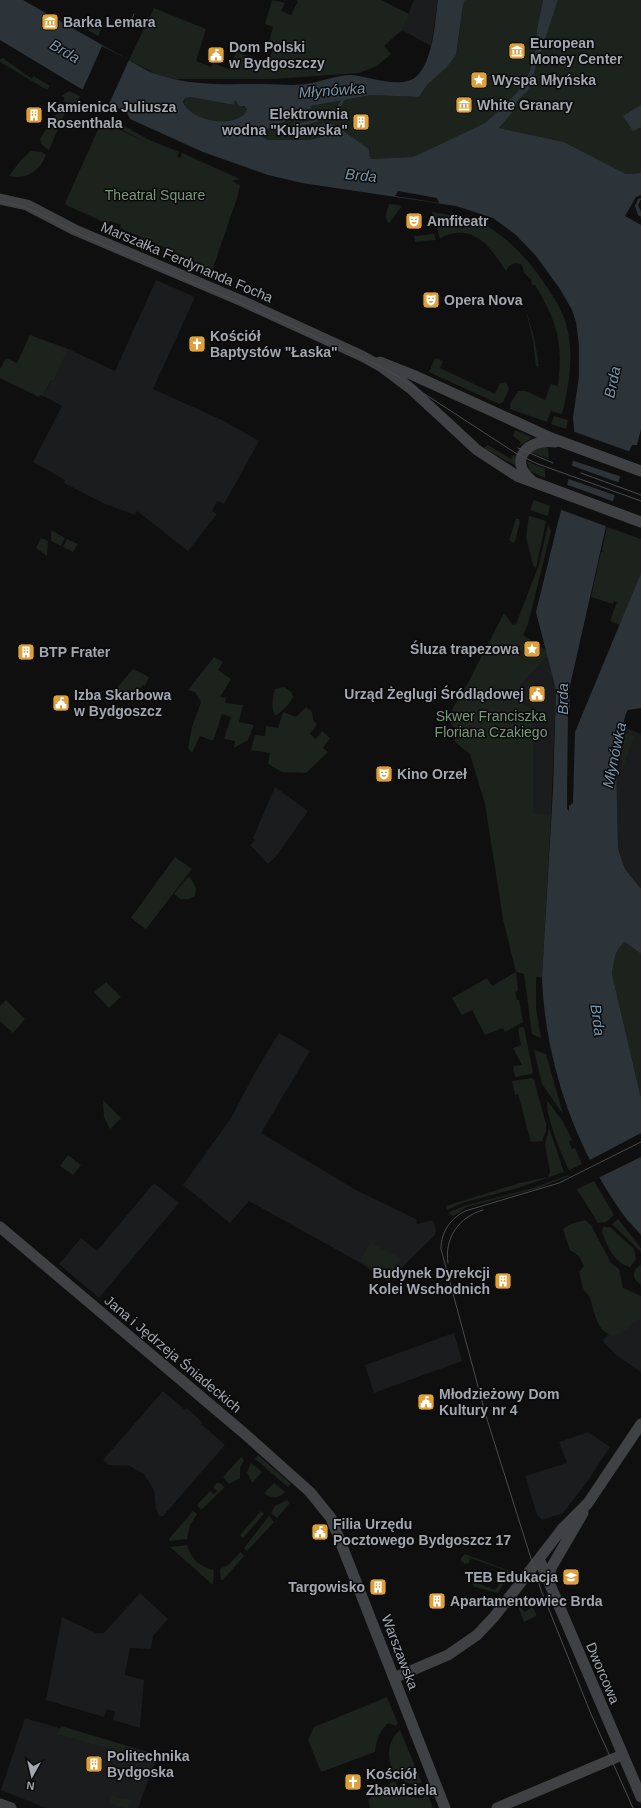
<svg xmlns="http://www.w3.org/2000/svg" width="641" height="1808" viewBox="0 0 641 1808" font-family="Arial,sans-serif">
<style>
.built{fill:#1b1c1d}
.green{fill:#1c231d}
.water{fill:#2c3439;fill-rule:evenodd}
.pier{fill:#0f0f10}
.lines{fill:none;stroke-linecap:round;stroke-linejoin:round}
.stream{stroke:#2c3439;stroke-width:3}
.secondary{stroke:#3f4145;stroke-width:11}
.tram{stroke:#4a4c50;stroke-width:1}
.labels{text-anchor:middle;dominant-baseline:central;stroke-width:3;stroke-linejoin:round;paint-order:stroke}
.poi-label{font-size:14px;font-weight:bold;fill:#a2a7b0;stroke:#0a0a0b;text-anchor:start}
.park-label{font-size:14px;fill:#7a997b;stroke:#0a0a0b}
.street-label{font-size:14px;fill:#a2a7b0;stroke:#0a0a0b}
.water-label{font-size:15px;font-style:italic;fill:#7b95a8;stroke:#0a0a0b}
</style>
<rect width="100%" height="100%" fill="#0f0f10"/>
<path class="built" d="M 414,0 L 438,0 L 431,46 L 402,30 Z
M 156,280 L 195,297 L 153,389 L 224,421 L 259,441 L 224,504 L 217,501 L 212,511 L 217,514 L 188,551 L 137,511 L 135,515 L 105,504 L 64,483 L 65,480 L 33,462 L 62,406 L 43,396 L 68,349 L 115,371 Z
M 548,656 L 556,690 L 551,814 L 533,814 L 533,709 L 520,701 L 520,686 Z
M 622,726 L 641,734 L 641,889 L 625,869 L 618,849 L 616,759 Z
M 275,787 L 308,811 L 277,855 L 268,864 L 250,845 L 255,840 L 253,838 Z
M 279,1033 L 310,1051 L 261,1133 L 356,1190 L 416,1219 L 417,1224 L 433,1220 L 436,1230 L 435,1235 L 388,1281 L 357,1261 L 249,1201 L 230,1223 L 183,1185 L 231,1118 L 257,1069 Z
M 154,1183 L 179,1203 L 99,1298 L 59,1264 L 81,1238 L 97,1251 Z
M 641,1307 L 641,1372 L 616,1355 L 602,1340 Z
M 454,1333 L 462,1361 L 374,1393 L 365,1365 Z
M 163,1391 L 185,1410 L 187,1408 L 202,1422 L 201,1424 L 225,1445 L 163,1516 L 159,1516 L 156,1509 L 154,1490 L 144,1474 L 130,1466 L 109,1465 L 103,1460 Z
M 588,1432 L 610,1447 L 587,1482 L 563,1513 L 542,1520 L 537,1515 L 525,1476 L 567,1463 L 559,1442 Z
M 140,1593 L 168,1619 L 153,1636 L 151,1649 L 130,1648 L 125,1675 L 144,1680 L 140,1728 L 113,1720 L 115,1712 L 107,1709 L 104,1717 L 46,1700 L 62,1617 L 96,1633 L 104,1633 Z
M 25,1718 L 157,1757 L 138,1808 L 46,1808 L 1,1790 Z"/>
<path class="green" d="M 272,0 L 285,3 L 281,11 L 291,15 L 298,1 L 296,0 L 381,0 L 409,14 L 402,30 L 384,46 L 391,54 L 377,66 L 359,73 L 274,79 L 177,79 L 162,77 L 129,60 L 154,8 L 206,29 L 196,61 L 211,67 L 213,63 L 228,69 L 237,52 L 267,62 L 270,58 L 273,46 L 268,45 L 273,27 L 265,24 Z
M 465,0 L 543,0 L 537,29 L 536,48 L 529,73 L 519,90 L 505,105 L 485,123 L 413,157 L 370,159 L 369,149 L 338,127 L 333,134 L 309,140 L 268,140 L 257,134 L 311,109 L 311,106 L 371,95 L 419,97 L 427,85 L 447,67 L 456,55 L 463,5 Z
M 558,0 L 641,0 L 641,173 L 626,174 L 564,142 L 499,128 L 512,113 L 518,100 L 528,91 Z
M 91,20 L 103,25 L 98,36 L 88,30 L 87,27 Z
M 3,58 L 32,79 L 33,76 L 50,86 L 47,90 L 0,62 L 0,59 Z
M 69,91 L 80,96 L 75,107 L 63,101 L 65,98 L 61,96 Z
M 190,97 L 233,105 L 234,101 L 236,101 L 247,109 C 240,131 177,120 185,98 Z
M 59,110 L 65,113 L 49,150 L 42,145 L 40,139 Z
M 102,121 L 149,144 L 117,127 L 119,123 L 147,139 L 179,152 L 177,157 L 180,158 L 182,153 L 240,179 L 232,181 L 240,185 L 238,195 L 212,271 L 175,252 L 120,228 L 121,225 L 110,221 L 108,224 L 66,205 L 65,203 Z
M 31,151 L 42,152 L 46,155 C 40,171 27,180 9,176 L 21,160 Z
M 389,204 L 399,205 L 401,207 L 389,224 L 385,217 Z
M 432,212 C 449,215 469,217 485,225 C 506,237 523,254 538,274 C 546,286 556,299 562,313 C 576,344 570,382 562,414 L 551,411 L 547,422 L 510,409 L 510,404 L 518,391 L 526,391 L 545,400 L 551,384 L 558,386 C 563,343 558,323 535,285 L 532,285 L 531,279 C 526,275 524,274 523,268 L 521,264 L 515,263 L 509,266 L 506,271 C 489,246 474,222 440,238 Z
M 434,234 L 436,240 L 415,242 L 414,236 Z
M 525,307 L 534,337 L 539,366 L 536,366 L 533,340 Z
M 30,335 L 68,349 L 53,381 L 51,380 L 43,396 L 40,395 L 39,397 L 0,378 L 0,369 L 6,358 L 17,363 Z
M 435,358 L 443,361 L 440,368 L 495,394 L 500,383 L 506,382 L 509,389 L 503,402 L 499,404 L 429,372 Z
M 554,416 L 568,420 L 566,429 L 551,424 Z
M 515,430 L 531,437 L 530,439 L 519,446 L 521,442 L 513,436 Z
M 488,445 L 511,459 L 513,455 L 516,456 L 516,466 L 484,448 Z
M 544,447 L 548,448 L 549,459 L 530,452 Z
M 527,461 L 545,469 L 545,478 L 530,471 Z
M 534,500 L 550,506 L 548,516 L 530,510 Z
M 529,516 L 546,521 L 536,568 L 533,565 L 526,537 Z
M 516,519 L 519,519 L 520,522 L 515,541 L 513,543 L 509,540 Z
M 548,525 L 551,531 L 528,624 L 523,635 L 547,651 L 548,656 L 520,686 L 520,701 L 533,709 L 533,814 L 551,814 L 542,977 L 536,977 L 536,1009 L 541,1038 L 532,1034 L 524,974 L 516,972 L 518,991 L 515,992 L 517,1000 L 519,1000 L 523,1022 L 505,1032 L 503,1028 L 485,1035 L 472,1010 L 462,1015 L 452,998 L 487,978 L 492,986 L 516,972 L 503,919 L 485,804 L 470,754 L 455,742 L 455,730 L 447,718 L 468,683 L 504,613 L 513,625 L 516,624 L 539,565 Z
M 607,527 L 641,539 L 641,573 L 620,625 L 610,621 L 617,602 L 614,601 L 613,604 L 591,597 L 601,552 L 604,552 L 602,550 Z
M 51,530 L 65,538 L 61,546 L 51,541 Z
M 41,538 L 48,541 L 47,556 L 36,548 Z
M 67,539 L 78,544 L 73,552 L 63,547 Z
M 214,657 L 223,662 L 218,670 L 231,679 L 220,697 L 226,698 L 225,703 L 243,705 L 239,722 L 254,725 L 248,740 L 234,748 L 235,741 L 224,739 L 231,717 L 222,714 L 213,741 L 200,736 L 192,753 L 188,748 L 192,727 L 201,702 L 195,692 L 188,690 Z
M 133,669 L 149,677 L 145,686 L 143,685 L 130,702 L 116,689 Z
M 284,687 L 291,692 L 293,697 L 288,705 L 276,716 C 270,711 273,696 275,689 Z
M 306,707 L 312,712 L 313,720 L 317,724 L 310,734 L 316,739 L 322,731 L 330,738 L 323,748 L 328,752 L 306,773 L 282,772 L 268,764 L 270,753 L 251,750 L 255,735 L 265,736 L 266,726 L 278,728 L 283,712 L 296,717 Z
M 623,732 L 634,736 L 623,768 L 620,749 Z
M 175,857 L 192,869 L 146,929 L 131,918 Z
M 190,877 L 196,888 L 195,896 L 189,899 L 180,899 L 174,894 L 187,878 Z
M 625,942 L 641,954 L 641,1098 L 612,974 C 614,962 614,950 625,942 Z
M 106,982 L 121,997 L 109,1008 L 94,992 Z
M 6,1000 L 25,1019 L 13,1033 L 0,1021 L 0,1006 Z
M 522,1027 L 524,1028 L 533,1072 L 531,1074 L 515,1077 L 513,1066 L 522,1065 L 513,1048 L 521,1045 L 518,1029 Z
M 534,1050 L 546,1054 L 563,1114 L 542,1084 Z
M 532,1078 L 534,1080 L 546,1124 L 546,1131 L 542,1141 L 531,1142 L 518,1094 L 515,1095 L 512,1081 Z
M 103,1100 L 121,1118 L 110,1129 L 104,1117 Z
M 547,1100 L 563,1122 L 572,1140 L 569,1142 L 572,1149 L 575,1148 L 582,1164 L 569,1170 C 561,1154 546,1117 547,1100 Z
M 549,1128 L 564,1172 L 521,1187 L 462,1203 L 447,1210 L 446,1206 L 520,1183 L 548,1177 L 550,1172 L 545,1145 Z
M 68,1155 L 81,1165 L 73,1175 L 60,1166 Z
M 568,1175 L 569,1176 L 539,1188 L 467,1207 L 453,1216 L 448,1213 L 464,1206 L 533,1188 Z
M 594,1181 L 614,1215 L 606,1222 L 598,1223 L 577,1189 Z
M 618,1219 L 641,1248 L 641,1252 L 612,1224 Z
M 585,1220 L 591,1225 L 611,1263 L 619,1269 L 623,1288 L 641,1296 L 641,1318 C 632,1322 626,1331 618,1334 C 598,1340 594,1310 590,1298 C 588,1294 585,1292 583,1288 C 581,1283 581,1277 579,1272 L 584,1266 L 579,1256 L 570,1250 L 563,1229 L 571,1224 Z
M 603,1227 L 610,1227 L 634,1249 L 636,1259 L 630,1267 C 614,1263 607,1246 602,1232 Z
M 370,1243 L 402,1259 L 385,1276 L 360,1261 Z
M 641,1265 L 641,1285 C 632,1279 631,1270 641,1265 Z
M 258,1455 L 291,1484 L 288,1487 L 255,1459 Z
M 241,1457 L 244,1460 L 240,1468 L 240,1478 L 229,1484 L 223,1477 Z
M 251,1463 L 262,1472 L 252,1483 L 247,1472 Z
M 217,1483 L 220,1483 L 225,1487 L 201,1510 L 197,1505 L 210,1491 L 214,1494 L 217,1491 L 213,1487 Z
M 274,1483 L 285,1492 C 279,1499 271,1499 264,1493 Z
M 287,1500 L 290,1503 L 277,1518 L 271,1513 L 275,1506 Z
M 193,1511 L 197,1514 L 190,1525 L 187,1539 L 169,1541 L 169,1539 Z
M 261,1511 L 264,1514 L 243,1538 L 240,1535 Z
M 269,1516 L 274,1522 L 247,1551 L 244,1548 Z
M 187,1545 C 191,1559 200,1567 214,1570 L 213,1585 L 170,1547 Z
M 241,1552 L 244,1556 L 223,1580 L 221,1580 L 220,1569 L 228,1565 Z
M 465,1554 L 510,1571 L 510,1573 L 498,1593 L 475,1587 L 472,1584 L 474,1582 L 477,1583 L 495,1590 L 507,1574 L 507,1571 L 470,1558 L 469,1563 L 465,1564 L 461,1561 L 461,1558 Z
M 517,1604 L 525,1612 L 532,1607 L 536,1613 L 536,1616 L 524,1622 Z
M 387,1697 L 398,1724 L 396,1726 L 388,1723 C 380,1731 376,1740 375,1752 L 321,1772 L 308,1740 L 314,1727 Z
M 61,1726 L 158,1755 L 154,1765 L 126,1754 L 58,1734 Z
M 400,1730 L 422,1783 C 391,1790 378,1748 400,1730 Z
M 394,1781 L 397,1784 L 396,1789 L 398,1793 L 411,1797 L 424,1798 L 422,1791 L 426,1791 L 433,1808 L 370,1808 L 368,1799 L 390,1788 L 389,1784 Z
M 112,1795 C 119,1799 125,1798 132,1800 L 128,1808 C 122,1808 114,1806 110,1801 Z"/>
<path class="water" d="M 0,0 L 23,0 L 148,71 C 187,87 222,84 264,84 C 277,84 292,86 306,84 C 321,82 336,75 351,75 C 368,76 396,88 413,79 C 433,67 435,21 438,0 L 465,0 L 463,5 L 456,55 L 447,67 L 427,85 L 419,97 L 371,95 L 311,106 L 311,109 L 257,134 L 268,140 L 309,140 L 333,134 L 338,127 L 369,149 L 370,159 L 413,157 L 485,123 L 505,105 L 519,90 L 529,73 L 536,48 L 537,29 L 543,0 L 558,0 L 528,91 L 518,100 L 512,113 L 499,128 L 564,142 L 626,174 L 641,173 L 641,199 L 638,205 L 641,212 L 641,429 L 637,445 L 632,445 L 625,460 L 607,522 L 569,690 L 570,708 L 568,710 L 567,796 L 567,809 L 569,811 L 569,806 L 573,803 L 575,732 L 641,573 L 641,708 L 628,710 L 626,713 L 618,743 L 616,759 L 618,849 L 625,869 L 641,889 L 641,954 L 625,942 C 614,950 614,962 612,974 L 641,1098 L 641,1235 C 633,1226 624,1217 618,1207 C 572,1140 545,1058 542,977 L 553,790 L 556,690 L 536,612 L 576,449 L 573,418 L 579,376 L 579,346 L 576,322 L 572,310 L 560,289 L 536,256 L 516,235 L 493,218 L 456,206 L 302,183 L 268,175 L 203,152 L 130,119 L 127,113 L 78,87 L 0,40 ZM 190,97 L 234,105 L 234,101 L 236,101 L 239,106 L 244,106 L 247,109 C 241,129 191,123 183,102 L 185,98 Z
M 641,105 L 641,127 L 633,131 L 623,116 Z"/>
<path class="pier" d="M 102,46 L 129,60 L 108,106 L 82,91 Z
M 398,191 L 437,198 L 439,203 L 395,196 Z
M 641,195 L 641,198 L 638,199 L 635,206 L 638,215 L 641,217 L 641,225 L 625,216 L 636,197 Z
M 572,431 L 631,452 L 622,477 L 571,460 L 574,449 Z
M 570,465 L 620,483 L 617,496 L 566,478 Z
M 565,484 L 615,502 L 608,527 L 559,509 Z
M 641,1133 L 641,1157 L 598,1178 L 588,1161 Z"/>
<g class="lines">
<path class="stream" d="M 330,134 L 333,126 L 330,125 L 296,130 L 295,125 C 314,122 337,118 344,97"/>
<path class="secondary" d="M 0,199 L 27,205 L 75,230 L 242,301 L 362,356 L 382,367 L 410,388 L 477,450 L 517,476 L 641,522
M 380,362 L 413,375 L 551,438 L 641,471
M 532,481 C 507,460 528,438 555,442
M 0,1227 L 245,1434 L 310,1492 L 331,1518 L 445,1808
M 539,1559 L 641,1797
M 549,1582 L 551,1568 L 583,1513
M 394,1678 L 448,1655 L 477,1635 L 494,1617 L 562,1529 L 588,1503 L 641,1424
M 0,1804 L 11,1808
M 497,1808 L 622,1755"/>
<path class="tram" d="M 131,21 L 134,14
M 0,201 C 34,206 63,228 95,241 C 188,280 281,320 373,363 L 394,374 L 517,454 L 538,464 L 641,501
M 518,448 L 553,463
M 581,473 L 641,495
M 448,1263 C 444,1238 459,1217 483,1210
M 633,1808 L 591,1714 L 541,1590 L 486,1416 L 441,1249 C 441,1232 450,1219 465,1211 L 559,1183 L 641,1142"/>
</g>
<defs>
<g id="museum-square" transform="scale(0.9)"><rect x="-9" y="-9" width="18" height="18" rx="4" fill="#dea03a" stroke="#0a0a0b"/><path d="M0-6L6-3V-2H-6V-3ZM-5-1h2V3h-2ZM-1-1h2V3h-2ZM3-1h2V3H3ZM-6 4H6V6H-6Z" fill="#fff"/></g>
<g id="civic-square" transform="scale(0.9)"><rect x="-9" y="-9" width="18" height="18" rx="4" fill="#dea03a" stroke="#0a0a0b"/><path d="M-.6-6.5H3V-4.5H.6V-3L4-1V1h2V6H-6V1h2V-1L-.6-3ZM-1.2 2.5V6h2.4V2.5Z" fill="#fff"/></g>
<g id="sight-square" transform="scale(0.9)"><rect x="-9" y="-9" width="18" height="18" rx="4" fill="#dea03a" stroke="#0a0a0b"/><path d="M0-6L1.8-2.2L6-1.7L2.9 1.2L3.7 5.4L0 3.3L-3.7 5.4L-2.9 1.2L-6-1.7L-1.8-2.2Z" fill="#fff"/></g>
<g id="building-square" transform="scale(0.9)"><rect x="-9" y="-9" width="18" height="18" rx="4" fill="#dea03a" stroke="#0a0a0b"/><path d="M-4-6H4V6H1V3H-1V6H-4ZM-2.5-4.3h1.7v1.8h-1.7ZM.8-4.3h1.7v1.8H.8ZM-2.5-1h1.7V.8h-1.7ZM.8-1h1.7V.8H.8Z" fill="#fff"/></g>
<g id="theatre-square" transform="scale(0.9)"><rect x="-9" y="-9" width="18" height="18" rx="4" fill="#dea03a" stroke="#0a0a0b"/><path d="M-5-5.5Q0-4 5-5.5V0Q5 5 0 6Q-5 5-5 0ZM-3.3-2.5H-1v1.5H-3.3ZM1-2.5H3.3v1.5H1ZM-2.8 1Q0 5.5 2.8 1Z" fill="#fff"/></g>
<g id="church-square" transform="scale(0.9)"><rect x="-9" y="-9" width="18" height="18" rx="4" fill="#dea03a" stroke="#0a0a0b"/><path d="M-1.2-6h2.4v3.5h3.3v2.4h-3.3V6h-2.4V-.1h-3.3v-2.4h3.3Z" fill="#fff"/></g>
<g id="school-square" transform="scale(0.9)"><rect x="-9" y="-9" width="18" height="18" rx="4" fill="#dea03a" stroke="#0a0a0b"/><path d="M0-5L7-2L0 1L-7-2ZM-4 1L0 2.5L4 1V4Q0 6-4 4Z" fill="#fff"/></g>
</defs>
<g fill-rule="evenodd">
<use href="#museum-square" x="50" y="22"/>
<use href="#museum-square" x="517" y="51"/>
<use href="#civic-square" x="216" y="55"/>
<use href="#sight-square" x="479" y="80"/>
<use href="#museum-square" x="464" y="105"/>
<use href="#building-square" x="34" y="115"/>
<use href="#building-square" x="361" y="122"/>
<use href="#theatre-square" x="414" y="221"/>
<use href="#theatre-square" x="431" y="300"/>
<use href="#church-square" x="197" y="344"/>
<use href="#sight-square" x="532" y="649"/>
<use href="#building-square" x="26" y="652"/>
<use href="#civic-square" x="537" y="694"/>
<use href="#civic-square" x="61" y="703"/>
<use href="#theatre-square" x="384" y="774"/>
<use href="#building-square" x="503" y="1281"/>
<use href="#civic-square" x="426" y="1402"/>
<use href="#civic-square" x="320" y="1532"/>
<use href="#school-square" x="571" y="1577"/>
<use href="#building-square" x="378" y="1587"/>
<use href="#building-square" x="437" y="1601"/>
<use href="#building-square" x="94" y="1764"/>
<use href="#church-square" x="353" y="1782"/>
</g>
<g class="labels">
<g class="poi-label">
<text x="63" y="22">Barka Lemara</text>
<text x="530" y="43">European<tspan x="530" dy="16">Money Center</tspan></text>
<text x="229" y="47">Dom Polski<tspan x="229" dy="16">w Bydgoszczy</tspan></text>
<text x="492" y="80">Wyspa Młyńska</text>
<text x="477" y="105">White Granary</text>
<text x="47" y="107">Kamienica Juliusza<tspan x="47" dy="16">Rosenthala</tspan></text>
<text x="348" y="114" text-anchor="end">Elektrownia<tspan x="348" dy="16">wodna "Kujawska"</tspan></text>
<text x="427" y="221">Amfiteatr</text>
<text x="444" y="300">Opera Nova</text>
<text x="210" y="336">Kościół<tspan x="210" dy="16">Baptystów "Łaska"</tspan></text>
<text x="519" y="649" text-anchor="end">Śluza trapezowa</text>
<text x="39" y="652">BTP Frater</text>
<text x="524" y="694" text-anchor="end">Urząd Żeglugi Śródlądowej</text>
<text x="74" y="695">Izba Skarbowa<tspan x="74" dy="16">w Bydgoszcz</tspan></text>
<text x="397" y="774">Kino Orzeł</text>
<text x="490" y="1273" text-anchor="end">Budynek Dyrekcji<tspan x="490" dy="16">Kolei Wschodnich</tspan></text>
<text x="439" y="1394">Młodzieżowy Dom<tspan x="439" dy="16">Kultury nr 4</tspan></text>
<text x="333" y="1524">Filia Urzędu<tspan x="333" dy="16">Pocztowego Bydgoszcz 17</tspan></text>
<text x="558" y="1577" text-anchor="end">TEB Edukacja</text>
<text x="365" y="1587" text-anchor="end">Targowisko</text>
<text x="450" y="1601">Apartamentowiec Brda</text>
<text x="107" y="1756">Politechnika<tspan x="107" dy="16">Bydgoska</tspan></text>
<text x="366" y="1774">Kościół<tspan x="366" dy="16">Zbawiciela</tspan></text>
</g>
<g class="park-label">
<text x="155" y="195">Theatral Square</text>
<text x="491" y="716">Skwer Franciszka<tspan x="491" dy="16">Floriana Czakiego</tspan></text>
</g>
<g class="street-label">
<text transform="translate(187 262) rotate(23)">Marszałka Ferdynanda Focha</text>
<text transform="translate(173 1354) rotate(40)">Jana i Jędrzeja Śniadeckich</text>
<text transform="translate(400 1652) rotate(69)">Warszawska</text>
<text transform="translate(603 1673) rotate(67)">Dworcowa</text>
</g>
<g class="water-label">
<text transform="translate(65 51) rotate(30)">Brda</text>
<text transform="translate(332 90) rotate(-4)">Młynówka</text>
<text transform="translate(361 175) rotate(5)">Brda</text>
<text transform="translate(612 382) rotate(-78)">Brda</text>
<text transform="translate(562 699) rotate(-90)">Brda</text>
<text transform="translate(614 755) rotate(-78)">Młynówka</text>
<text transform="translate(598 1020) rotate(82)">Brda</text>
</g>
</g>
<g transform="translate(32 1776) rotate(188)" stroke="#0a0a0b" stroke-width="3" paint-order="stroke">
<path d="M0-3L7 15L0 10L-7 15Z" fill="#a2a7b0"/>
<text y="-6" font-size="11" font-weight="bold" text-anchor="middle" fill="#a2a7b0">N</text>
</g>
</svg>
